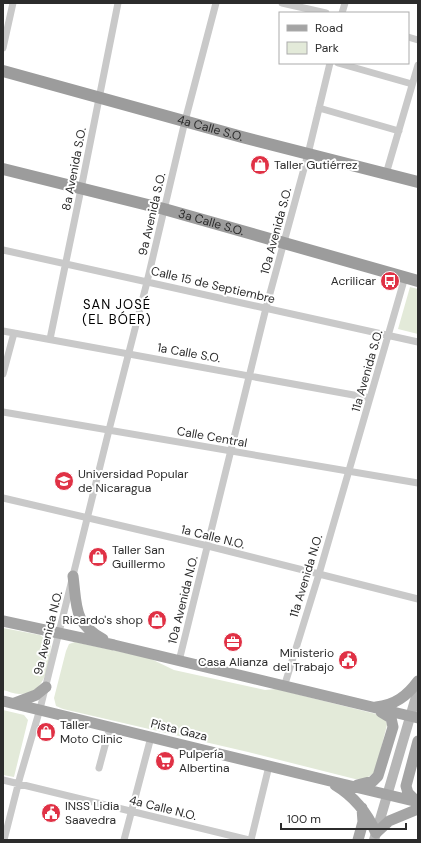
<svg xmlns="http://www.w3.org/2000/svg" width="421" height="843" viewBox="0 0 421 843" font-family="'DM Sans',sans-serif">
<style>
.green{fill:#e3ead9}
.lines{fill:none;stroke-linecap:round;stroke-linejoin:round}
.minor{stroke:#c9c9c9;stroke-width:7}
.secondary{stroke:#b6b6b6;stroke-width:10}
.primary{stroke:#a4a4a4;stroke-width:11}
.trunk{stroke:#9c9c9c;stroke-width:12}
.labels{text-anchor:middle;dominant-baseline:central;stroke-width:4;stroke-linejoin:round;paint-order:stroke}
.street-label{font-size:12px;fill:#2c2c2c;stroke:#fff}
.poi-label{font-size:12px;fill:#2c2c2c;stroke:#fff;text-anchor:start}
.neighbourhood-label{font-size:13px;letter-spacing:1px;fill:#000;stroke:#fff}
</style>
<rect width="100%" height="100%" fill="#fff"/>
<path class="green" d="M 410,287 L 418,289 L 418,334 L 398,329 Z
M 3,628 L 40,635 L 51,644 C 49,666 46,694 19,694 C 14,694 8,691 3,690 Z
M 75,642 L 149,658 L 174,670 L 265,690 L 276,689 L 380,715 L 385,718 L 387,725 L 375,772 L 368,777 L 362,779 L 355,779 L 248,752 L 63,709 L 56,706 L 54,698 L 66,651 L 69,644 Z
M 3,710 L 24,715 L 28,720 L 14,777 L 3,775 Z"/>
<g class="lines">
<path class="minor" d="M 282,3 L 326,13
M 342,13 L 345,3
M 408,37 L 418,40
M 3,48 L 13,3
M 338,63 L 412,84
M 319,108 L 399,131
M 386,174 L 418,65
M 3,250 L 418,342
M 3,331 L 370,398
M 50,339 L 81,189 L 118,3
M 3,374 L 14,333
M 3,412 L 418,483
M 3,498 L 208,546 L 418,599
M 179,661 L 266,308 L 308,154 L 330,63
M 284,687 L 319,574 L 405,277
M 99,768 L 110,727
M 3,780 L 249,840
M 4,840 L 20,777 L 40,709 L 109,430 L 147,282 L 185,121 L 216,3
M 124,840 L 151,737
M 251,840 L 269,766"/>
<path class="secondary" d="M 374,840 L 418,690"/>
<path class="primary" d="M 73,576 C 77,606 73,623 103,639
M 3,621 L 114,645 L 418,718
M 3,701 L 330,781 L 418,802
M 15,703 L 36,695 L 46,687
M 376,707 C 395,705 407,696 418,681
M 335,785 C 355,797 367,812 376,833 L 389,821 L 418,809
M 357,785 L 373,781 L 378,776 L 393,727 L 391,718 L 381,712
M 416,801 L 408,793 L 406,786 L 418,741
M 358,840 L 363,822 L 362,808"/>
<g class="trunk">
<path id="s1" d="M 3,71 L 242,137 L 418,182"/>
<path id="s2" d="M 3,169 L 164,209 L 418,281"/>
</g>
</g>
<defs>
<g id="shop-disc" transform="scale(1)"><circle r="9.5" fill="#e03145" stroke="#fff"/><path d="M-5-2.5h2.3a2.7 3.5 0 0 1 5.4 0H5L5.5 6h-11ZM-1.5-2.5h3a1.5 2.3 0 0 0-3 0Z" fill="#fff"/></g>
<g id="bus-disc" transform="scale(1)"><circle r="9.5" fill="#e03145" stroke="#fff"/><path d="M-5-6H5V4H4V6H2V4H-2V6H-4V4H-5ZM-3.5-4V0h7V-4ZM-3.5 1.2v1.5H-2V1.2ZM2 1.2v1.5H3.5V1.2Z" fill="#fff"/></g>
<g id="university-disc" transform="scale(1)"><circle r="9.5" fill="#e03145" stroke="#fff"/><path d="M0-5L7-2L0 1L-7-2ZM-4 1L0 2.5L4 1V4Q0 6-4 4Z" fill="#fff"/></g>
<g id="office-disc" transform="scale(1)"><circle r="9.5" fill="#e03145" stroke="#fff"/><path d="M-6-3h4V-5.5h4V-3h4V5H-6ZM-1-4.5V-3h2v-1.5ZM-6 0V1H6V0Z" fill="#fff"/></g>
<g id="civic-disc" transform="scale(1)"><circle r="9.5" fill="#e03145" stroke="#fff"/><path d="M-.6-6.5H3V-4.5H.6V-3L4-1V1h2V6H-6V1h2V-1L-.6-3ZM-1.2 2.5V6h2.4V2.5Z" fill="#fff"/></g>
<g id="supermarket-disc" transform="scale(1)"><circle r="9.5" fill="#e03145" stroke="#fff"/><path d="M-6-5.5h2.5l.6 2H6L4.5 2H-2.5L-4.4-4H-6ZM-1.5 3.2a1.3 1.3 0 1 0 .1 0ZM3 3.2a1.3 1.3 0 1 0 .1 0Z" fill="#fff"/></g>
</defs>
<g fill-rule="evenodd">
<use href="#shop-disc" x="260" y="165"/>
<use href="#bus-disc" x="390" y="281"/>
<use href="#university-disc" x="64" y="481"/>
<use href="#shop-disc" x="98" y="557"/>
<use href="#shop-disc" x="157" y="620"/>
<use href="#office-disc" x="233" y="642"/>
<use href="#civic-disc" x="348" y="660"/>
<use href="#shop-disc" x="46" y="732"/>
<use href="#supermarket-disc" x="165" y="761"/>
<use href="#civic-disc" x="51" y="813"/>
</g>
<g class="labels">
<g class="street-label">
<text stroke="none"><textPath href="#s1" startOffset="215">4a Calle S.O.</textPath></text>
<text transform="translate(74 169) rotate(-79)">8a Avenida S.O.</text>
<text transform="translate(152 214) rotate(-77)">9a Avenida S.O.</text>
<text stroke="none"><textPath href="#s2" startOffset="215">3a Calle S.O.</textPath></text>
<text transform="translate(276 231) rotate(-75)">10a Avenida S.O.</text>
<text transform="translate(213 285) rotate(13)">Calle 15 de Septiembre</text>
<text transform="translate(189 353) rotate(10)">1a Calle S.O.</text>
<text transform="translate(367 371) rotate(-74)">11a Avenida S.O.</text>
<text transform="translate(212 437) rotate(10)">Calle Central</text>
<text transform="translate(213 537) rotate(14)">1a Calle N.O.</text>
<text transform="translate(306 576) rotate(-73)">11a Avenida N.O.</text>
<text transform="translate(183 600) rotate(-76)">10a Avenida N.O.</text>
<text transform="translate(48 633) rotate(-76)">9a Avenida N.O.</text>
<text transform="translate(179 730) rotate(14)">Pista Gaza</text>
<text transform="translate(163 808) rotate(14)">4a Calle N.O.</text>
</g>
<g class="poi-label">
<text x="274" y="165">Taller Gutiérrez</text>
<text x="376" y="281" text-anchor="end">Acrilicar</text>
<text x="78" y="474">Universidad Popular<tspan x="78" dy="14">de Nicaragua</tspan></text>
<text x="112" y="550">Taller San<tspan x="112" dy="14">Guillermo</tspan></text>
<text x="143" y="620" text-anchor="end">Ricardo's shop</text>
<text x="334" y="653" text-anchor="end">Ministerio<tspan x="334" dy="14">del Trabajo</tspan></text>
<text x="233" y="662" text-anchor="middle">Casa Alianza</text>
<text x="60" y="725">Taller<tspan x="60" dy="14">Moto Clinic</tspan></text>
<text x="179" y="754">Pulpería<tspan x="179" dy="14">Albertina</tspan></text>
<text x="65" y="806">INSS Lidia<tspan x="65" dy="14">Saavedra</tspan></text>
</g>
<g class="neighbourhood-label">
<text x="117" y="304">SAN JOSÉ<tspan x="117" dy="15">(EL BÓER)</tspan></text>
</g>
</g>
<rect width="421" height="843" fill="none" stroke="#2c2c2c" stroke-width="8"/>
<rect x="279" y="12" width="130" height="52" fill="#ffffff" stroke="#ababab"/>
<rect x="287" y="25" width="20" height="6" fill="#a4a4a4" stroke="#ababab"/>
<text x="315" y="32" font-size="12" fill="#2c2c2c">Road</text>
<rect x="287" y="42" width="20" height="12" fill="#e3ead9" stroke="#ababab"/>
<text x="315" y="52" font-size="12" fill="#2c2c2c">Park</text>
<path d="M281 823v6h125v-6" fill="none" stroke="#2c2c2c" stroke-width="2"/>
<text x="287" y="823" font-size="12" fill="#2c2c2c" stroke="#ffffff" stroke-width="3" paint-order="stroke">100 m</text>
</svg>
